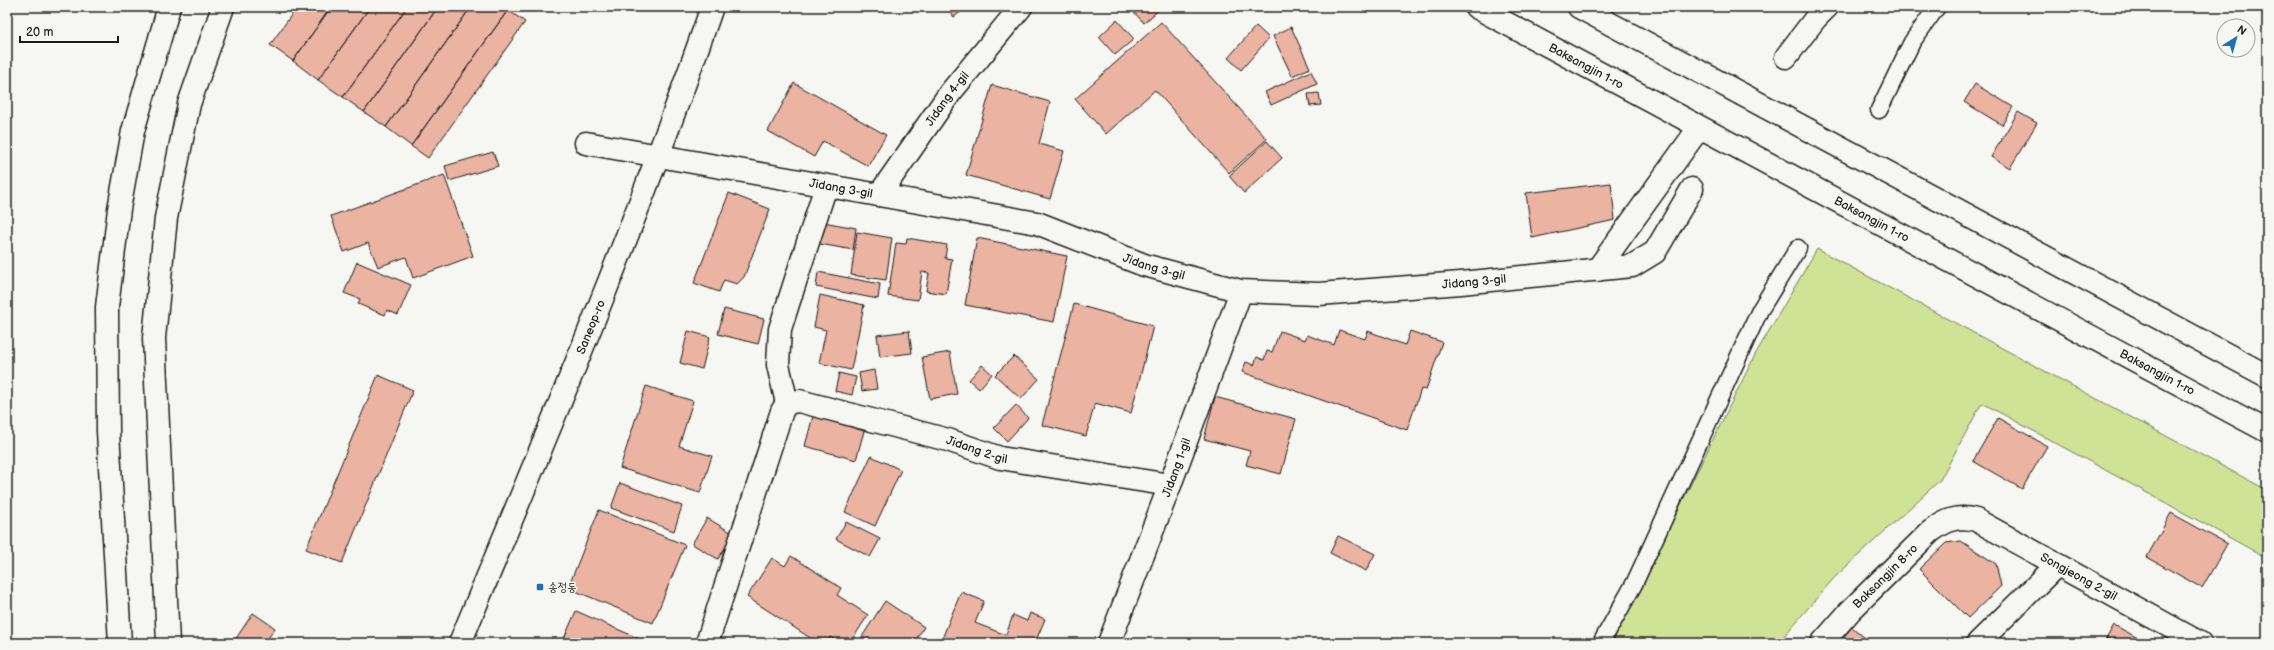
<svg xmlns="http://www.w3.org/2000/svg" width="2274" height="650" viewBox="0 0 2274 650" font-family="'Balsamiq Sans','Poor Story',sans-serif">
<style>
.green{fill:#d0e296;stroke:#767f59}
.building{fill:#ebb3a2;stroke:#1c1c1c}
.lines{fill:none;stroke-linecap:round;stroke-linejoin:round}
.lane-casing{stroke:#1c1c1c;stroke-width:19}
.street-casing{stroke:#1c1c1c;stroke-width:25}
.secondary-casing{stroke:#1c1c1c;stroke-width:25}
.lane{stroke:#f6f6f2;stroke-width:16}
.street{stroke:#f6f6f2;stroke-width:22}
.secondary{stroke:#f6f6f2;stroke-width:22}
.poi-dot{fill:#1f6fb2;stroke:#f6f6f2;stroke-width:1.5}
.labels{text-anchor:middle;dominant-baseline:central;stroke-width:3;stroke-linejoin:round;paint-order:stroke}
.street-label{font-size:12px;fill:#1c1c1c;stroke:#f6f6f2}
.poi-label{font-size:12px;fill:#1c1c1c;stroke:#f6f6f2;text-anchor:start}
</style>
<rect width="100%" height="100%" fill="#f6f6f2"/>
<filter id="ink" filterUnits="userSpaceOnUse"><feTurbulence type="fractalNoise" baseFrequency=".025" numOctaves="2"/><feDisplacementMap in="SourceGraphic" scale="8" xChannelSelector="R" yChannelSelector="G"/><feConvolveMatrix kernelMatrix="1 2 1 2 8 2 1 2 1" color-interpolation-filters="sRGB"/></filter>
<g filter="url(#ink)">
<path class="green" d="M 1817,249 L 2267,490 L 2267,558 L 1982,403 L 1940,480 L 1834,578 L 1778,643 L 1612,643 L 1756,353 Z"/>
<path class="building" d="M 297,7 L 331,7 L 293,61 L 270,45 Z
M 331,7 L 370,7 L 318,80 L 293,61 Z
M 370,7 L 407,7 L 343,97 L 318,80 Z
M 407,7 L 438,7 L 364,112 L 343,97 Z
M 438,7 L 471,7 L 386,127 L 364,112 Z
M 471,7 L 510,7 L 411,146 L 386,127 Z
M 946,7 L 967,7 L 954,17 Z
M 1129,7 L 1162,7 L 1144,23 Z
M 508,10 L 525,22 L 428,158 L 411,146 Z
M 1117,20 L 1134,39 L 1115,55 L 1099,37 Z
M 1161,22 L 1267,139 L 1229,173 L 1155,90 L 1106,134 L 1075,99 Z
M 1256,26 L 1269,38 L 1241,70 L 1228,58 Z
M 1291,27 L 1310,68 L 1292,76 L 1273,36 Z
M 1311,71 L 1317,84 L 1271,105 L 1265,92 Z
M 794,83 L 886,135 L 868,166 L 823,141 L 814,157 L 768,131 Z
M 1975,84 L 2013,107 L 2002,125 L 1964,102 Z
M 992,85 L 1050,102 L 1039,144 L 1064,151 L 1050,199 L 966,175 Z
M 1319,93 L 1321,105 L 1310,106 L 1308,94 Z
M 2018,112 L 2037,123 L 2010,168 L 1991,157 Z
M 1267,141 L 1282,158 L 1244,193 L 1229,176 Z
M 493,152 L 498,166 L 449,181 L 445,166 Z
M 444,175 L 473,256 L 413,278 L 406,257 L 378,267 L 368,243 L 344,252 L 331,216 Z
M 1611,183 L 1615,220 L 1532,238 L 1526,193 Z
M 729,193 L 770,209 L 744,277 L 737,284 L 724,280 L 719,292 L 694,283 Z
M 823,222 L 856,228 L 853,250 L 820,244 Z
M 857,232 L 892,238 L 886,280 L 851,275 Z
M 907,238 L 947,245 L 945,258 L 952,259 L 946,294 L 926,291 L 929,273 L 922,272 L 918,300 L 888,296 L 896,243 L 906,244 Z
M 977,238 L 1067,256 L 1054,322 L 965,305 Z
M 357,262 L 411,285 L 398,315 L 387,310 L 385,315 L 358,304 L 360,299 L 344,293 Z
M 818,272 L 880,284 L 878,299 L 816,287 Z
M 820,295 L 864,305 L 851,370 L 819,363 L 826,330 L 814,327 Z
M 1074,304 L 1153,326 L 1131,413 L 1095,403 L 1086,436 L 1042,425 Z
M 724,309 L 764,319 L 758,344 L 718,334 Z
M 1339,330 L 1365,339 L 1368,331 L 1405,345 L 1410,331 L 1442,342 L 1426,390 L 1421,389 L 1407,430 L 1242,372 L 1246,362 L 1254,365 L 1257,357 L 1264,360 L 1267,351 L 1272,352 L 1280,331 L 1305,340 L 1307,335 L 1334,345 Z
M 688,331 L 710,337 L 702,369 L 680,363 Z
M 909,331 L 912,353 L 880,357 L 877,335 Z
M 950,352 L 957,394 L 930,399 L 922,357 Z
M 1014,356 L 1039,379 L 1021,399 L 995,375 Z
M 982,365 L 992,374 L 979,389 L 969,380 Z
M 874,370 L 877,389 L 862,391 L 859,373 Z
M 839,373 L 856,377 L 852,395 L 835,391 Z
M 378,375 L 413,390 L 342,563 L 306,549 Z
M 646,386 L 693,401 L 679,446 L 712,456 L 700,493 L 620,468 Z
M 1215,397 L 1296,419 L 1281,474 L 1246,465 L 1250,451 L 1204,439 Z
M 1016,405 L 1028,418 L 1007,441 L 994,428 Z
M 813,416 L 864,431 L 856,460 L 805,446 Z
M 1998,418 L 2047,446 L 2022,489 L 1973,461 Z
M 871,456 L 901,470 L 875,526 L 845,512 Z
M 620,483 L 682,506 L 674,531 L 611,508 Z
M 599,510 L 685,545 L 653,623 L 568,588 Z
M 2171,513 L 2227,544 L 2202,588 L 2147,557 Z
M 707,518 L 734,534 L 718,559 L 692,544 Z
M 846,522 L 880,539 L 870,557 L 836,539 Z
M 1338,536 L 1375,554 L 1366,571 L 1330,553 Z
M 1961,541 L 1996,564 L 2001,586 L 1968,618 L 1919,569 L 1946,543 Z
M 791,556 L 841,588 L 837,595 L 868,615 L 850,643 L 840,643 L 830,637 L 827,643 L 818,643 L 747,597 L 772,558 L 785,566 Z
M 961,592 L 984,601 L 975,623 L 1006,635 L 1013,615 L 1027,621 L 1030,613 L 1045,619 L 1035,643 L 947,643 L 941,641 Z
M 885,601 L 924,627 L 914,643 L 865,643 L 860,640 Z
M 576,611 L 649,643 L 562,643 Z
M 253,613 L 275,628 L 265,643 L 233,643 Z
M 2114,625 L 2147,643 L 2104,643 Z
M 1852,627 L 1871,643 L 1838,643 Z"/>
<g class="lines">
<g class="lane-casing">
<path id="lane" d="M 1879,110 L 1912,42 L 1937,7
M 1601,643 L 1634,584 L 1760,310 L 1798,248"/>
</g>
<g class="street-casing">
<g id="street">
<path d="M 1786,57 L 1815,19 L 1827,7"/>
<path id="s1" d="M 586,143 L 1037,223 L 1144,265 L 1241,291 L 1319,294 L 1461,283 L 1632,266 L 1655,252 L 1692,189"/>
<path id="s2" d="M 879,195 L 950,93 L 1021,7"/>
<path d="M 1597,270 L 1699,128"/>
<path d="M 787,403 L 778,365 L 780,329 L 826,186"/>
<path id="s3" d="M 707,643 L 782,411 L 787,403 L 799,401 L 948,440 L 1000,458 L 1170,485"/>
<path id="s4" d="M 1109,643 L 1170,485 L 1241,291"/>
<path id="s5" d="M 1822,643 L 1851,610 L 1930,532 C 1946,520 1957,515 1976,520 L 2200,643"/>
<path d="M 1978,643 L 2057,565"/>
</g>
</g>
<g class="secondary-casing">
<g id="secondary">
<path id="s6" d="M 1476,7 L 2267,431"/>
<path d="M 1579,7 L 2267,376"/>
<path d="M 120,643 L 108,431 L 107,307 L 119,209 L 133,131 L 169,7"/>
<path d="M 168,643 L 154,338 L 166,218 L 189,104 L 223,7"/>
<path id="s7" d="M 460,643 C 548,432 637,223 712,7"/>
</g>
</g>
<use href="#lane" class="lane"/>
<use href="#street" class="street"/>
<use href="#secondary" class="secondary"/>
</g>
</g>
<rect class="poi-dot" x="536" y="583" width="8" height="8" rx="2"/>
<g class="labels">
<g class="street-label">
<text stroke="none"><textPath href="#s6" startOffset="125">Baksangjin 1-ro</textPath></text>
<text stroke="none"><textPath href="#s2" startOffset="118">Jidang 4-gil</textPath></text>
<text stroke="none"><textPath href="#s1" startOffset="259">Jidang 3-gil</textPath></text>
<text stroke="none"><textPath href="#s6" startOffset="449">Baksangjin 1-ro</textPath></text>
<text stroke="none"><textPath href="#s1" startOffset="583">Jidang 3-gil</textPath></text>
<text stroke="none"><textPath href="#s1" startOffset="907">Jidang 3-gil</textPath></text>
<text stroke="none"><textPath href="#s7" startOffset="342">Saneop-ro</textPath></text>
<text stroke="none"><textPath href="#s6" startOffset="773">Baksangjin 1-ro</textPath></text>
<text stroke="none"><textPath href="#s3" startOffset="450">Jidang 2-gil</textPath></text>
<text stroke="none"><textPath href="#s4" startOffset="188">Jidang 1-gil</textPath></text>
<text stroke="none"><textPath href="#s5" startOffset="92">Baksangjin 8-ro</textPath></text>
<text stroke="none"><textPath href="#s5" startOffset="322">Songjeong 2-gil</textPath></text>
</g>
<g class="poi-label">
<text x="548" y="587">송정동</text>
</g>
</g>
<rect width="2274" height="650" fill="none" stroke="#f6f6f2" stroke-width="24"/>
<rect x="12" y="12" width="2250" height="626" fill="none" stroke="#1c1c1c" stroke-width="1.5" filter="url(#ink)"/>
<g transform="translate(2236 38) rotate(37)"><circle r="19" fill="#f6f6f2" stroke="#9f9f9c"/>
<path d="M0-3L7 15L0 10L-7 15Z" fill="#1f6fb2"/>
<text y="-6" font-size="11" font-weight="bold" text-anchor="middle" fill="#1c1c1c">N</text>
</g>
<path d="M20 36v6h98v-6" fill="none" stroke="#1c1c1c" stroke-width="2"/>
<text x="26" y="36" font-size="12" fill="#1c1c1c" stroke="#f6f6f2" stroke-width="3" paint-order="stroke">20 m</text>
</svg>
